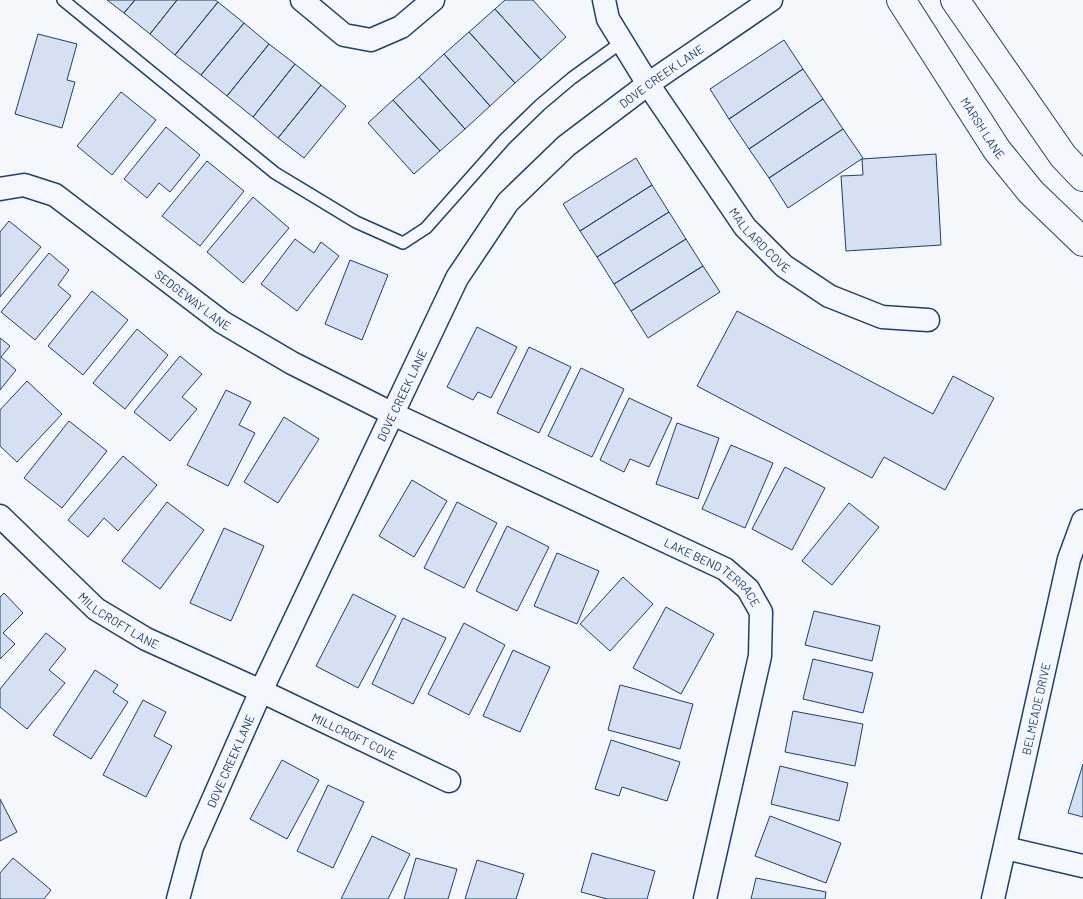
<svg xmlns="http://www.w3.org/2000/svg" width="1083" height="899" viewBox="0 0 1083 899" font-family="Barlow,sans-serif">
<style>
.building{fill:#d5e0f0;stroke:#1d3f73}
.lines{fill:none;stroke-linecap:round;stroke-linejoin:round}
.lane-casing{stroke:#1d3f73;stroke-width:14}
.street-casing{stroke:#1d3f73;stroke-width:25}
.secondary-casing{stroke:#1d3f73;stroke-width:30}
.lane{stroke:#f4f7fb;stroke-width:11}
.street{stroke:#f4f7fb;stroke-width:22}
.secondary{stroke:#f4f7fb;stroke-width:28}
.labels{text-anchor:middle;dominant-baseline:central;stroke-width:4;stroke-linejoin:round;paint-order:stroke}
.street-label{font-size:12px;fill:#1d3f73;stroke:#f4f7fb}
</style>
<rect width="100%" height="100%" fill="#f4f7fb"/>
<path class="building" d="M 107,0 L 135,0 L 124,13 Z
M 135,0 L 177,0 L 150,34 L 124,13 Z
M 177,0 L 215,0 L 218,2 L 175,55 L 150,34 Z
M 505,0 L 533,0 L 566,37 L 541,60 L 495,9 Z
M 218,2 L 244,23 L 201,75 L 175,55 Z
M 495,9 L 541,60 L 515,83 L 469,32 Z
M 244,23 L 269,44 L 227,96 L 201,75 Z
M 469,32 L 515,83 L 490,106 L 444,54 Z
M 38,34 L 77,44 L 67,80 L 75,82 L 62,128 L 15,114 Z
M 784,40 L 803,69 L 729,119 L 710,89 Z
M 269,44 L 295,64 L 253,117 L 227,96 Z
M 444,54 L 490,106 L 465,129 L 419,77 Z
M 295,64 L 321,85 L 278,138 L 253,117 Z
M 803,69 L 823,99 L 749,149 L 729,119 Z
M 419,77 L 465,129 L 440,151 L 393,100 Z
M 321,85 L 346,106 L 304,158 L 278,138 Z
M 121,92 L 156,120 L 112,175 L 77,146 Z
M 823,99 L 843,129 L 769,178 L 749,149 Z
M 393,100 L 440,151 L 414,174 L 368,123 Z
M 166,127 L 200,155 L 170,192 L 159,183 L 147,198 L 124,179 Z
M 843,129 L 863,158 L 788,208 L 769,178 Z
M 936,154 L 941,245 L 846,251 L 841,176 L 863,175 L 862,159 Z
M 636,158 L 652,185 L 580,231 L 563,204 Z
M 207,161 L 244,191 L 200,246 L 162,216 Z
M 652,185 L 669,212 L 597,257 L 580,231 Z
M 253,197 L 289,228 L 243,283 L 207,252 Z
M 669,212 L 686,239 L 614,284 L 597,257 Z
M 9,221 L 41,247 L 0,297 L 0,232 Z
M 295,239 L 314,253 L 321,242 L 339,256 L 297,311 L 261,284 Z
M 686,239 L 703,266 L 631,311 L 614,284 Z
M 49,253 L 69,270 L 58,285 L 71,296 L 35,340 L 1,312 Z
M 350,260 L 388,275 L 362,340 L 325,324 Z
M 703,266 L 720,292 L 648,338 L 631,311 Z
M 92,291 L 128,320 L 83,375 L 48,346 Z
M 737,311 L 933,414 L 953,376 L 994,398 L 945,490 L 884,457 L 872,478 L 697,386 Z
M 477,327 L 517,347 L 491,398 L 478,392 L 473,400 L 447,387 Z
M 137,329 L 168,355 L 125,409 L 93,383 Z
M 0,338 L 10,346 L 1,357 L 16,370 L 0,390 Z
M 529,347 L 571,367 L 539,433 L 497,413 Z
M 180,356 L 202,374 L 182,397 L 197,409 L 170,441 L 134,412 Z
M 581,368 L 624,389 L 592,457 L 548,436 Z
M 27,381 L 62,414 L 17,462 L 0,446 L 0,410 Z
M 226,390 L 251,402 L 239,425 L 255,433 L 228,486 L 187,465 Z
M 629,398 L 672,418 L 649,467 L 630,459 L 624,472 L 600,460 Z
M 284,417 L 319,439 L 278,503 L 244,482 Z
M 69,421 L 107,451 L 62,508 L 24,478 Z
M 677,423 L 719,438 L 698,499 L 656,484 Z
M 731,445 L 773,463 L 745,528 L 702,509 Z
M 123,456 L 157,485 L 118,531 L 104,518 L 88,537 L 68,520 Z
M 785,467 L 825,488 L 792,550 L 752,529 Z
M 412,480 L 447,501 L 414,557 L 379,536 Z
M 167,502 L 204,530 L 160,589 L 122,561 Z
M 457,502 L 497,523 L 464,588 L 424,568 Z
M 849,503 L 879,527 L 832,585 L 802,561 Z
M 507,526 L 549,547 L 517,611 L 476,591 Z
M 224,528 L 264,546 L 231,621 L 190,603 Z
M 557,553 L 599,571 L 577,624 L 534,606 Z
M 623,577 L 653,604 L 610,651 L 580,624 Z
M 4,593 L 23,613 L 3,633 L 15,644 L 0,659 L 0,597 Z
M 353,594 L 396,616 L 358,688 L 316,666 Z
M 666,607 L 714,634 L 681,694 L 633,668 Z
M 814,611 L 880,626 L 872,661 L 805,645 Z
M 403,618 L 446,638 L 413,704 L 372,684 Z
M 464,623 L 505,645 L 469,715 L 428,694 Z
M 46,633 L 66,649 L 49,670 L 65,683 L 27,729 L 0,707 L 0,689 Z
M 513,650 L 550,667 L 520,732 L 483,716 Z
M 813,659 L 873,673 L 863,713 L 803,699 Z
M 95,670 L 118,685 L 113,692 L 128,702 L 91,759 L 53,735 Z
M 620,685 L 693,704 L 680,749 L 608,730 Z
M 143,700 L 166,712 L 154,736 L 172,746 L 146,797 L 103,775 Z
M 793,711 L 863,724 L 855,766 L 785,752 Z
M 611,740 L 680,762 L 667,801 L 622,787 L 619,796 L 595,789 Z
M 282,760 L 319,780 L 287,839 L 250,819 Z
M 1083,764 L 1083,817 L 1068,813 Z
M 780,766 L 848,783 L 839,821 L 771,804 Z
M 328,785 L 364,802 L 333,868 L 297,851 Z
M 0,799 L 17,832 L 0,841 Z
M 770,816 L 841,843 L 826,883 L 755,856 Z
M 372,836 L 410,854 L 388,899 L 341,899 Z
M 592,853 L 655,871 L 647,899 L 607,899 L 581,892 Z
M 13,858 L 51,890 L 44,899 L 0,899 L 0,873 Z
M 416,858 L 457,869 L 448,899 L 404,899 Z
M 477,860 L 524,874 L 516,899 L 465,899 Z
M 756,878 L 826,892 L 825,899 L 751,899 Z"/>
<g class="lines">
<g class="lane-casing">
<path id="lane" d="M 63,0 L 275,173 L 356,222 L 403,243 L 426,228 L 504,140 L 540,105 L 572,78 L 622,42"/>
</g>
<g class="street-casing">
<g id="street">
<path d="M 302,0 L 344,35 L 371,40 L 401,27 L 433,0"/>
<path id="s1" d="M 604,0 L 608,19 L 648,84 L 745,227 L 784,266 L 829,296 L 882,317 L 928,320"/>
<path id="s2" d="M 0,189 L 24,185 L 55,195 L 222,322 L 292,363 L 393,414 L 725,569 L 748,589 L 761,612 L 760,656 L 705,899"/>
<path id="s3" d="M 0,516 L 96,609 L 146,639 L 261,691 L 449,781"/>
<path d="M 1005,848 L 1083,866"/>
<path id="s4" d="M 178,899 L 192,847 L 261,691 L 457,278 L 508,202 L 566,146 L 648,84 L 771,0"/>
<path id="s5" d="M 993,899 L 1069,559 L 1083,521"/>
</g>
</g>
<g class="secondary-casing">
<g id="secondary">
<path id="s6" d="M 901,0 L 997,150 L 1031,192 L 1083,242"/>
<path d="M 955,0 L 1063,156 L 1083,177"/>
</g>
</g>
<use href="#lane" class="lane"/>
<use href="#street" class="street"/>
<use href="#secondary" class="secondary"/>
</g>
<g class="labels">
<g class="street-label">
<text stroke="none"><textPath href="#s4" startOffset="972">DOVE CREEK LANE</textPath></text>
<text stroke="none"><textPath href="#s6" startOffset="152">MARSH LANE</textPath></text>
<text stroke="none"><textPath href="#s1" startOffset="288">MALLARD COVE</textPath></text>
<text stroke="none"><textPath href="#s2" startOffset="230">SEDGEWAY LANE</textPath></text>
<text stroke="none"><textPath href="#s4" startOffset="552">DOVE CREEK LANE</textPath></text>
<text stroke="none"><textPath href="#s2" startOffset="819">LAKE BEND TERRACE</textPath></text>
<text stroke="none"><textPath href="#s3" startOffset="159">MILLCROFT LANE</textPath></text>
<text stroke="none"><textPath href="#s5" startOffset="195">BELMEADE DRIVE</textPath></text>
<text stroke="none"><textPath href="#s3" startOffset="422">MILLCROFT COVE</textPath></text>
<text stroke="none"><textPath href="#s4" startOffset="148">DOVE CREEK LANE</textPath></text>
</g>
</g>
</svg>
